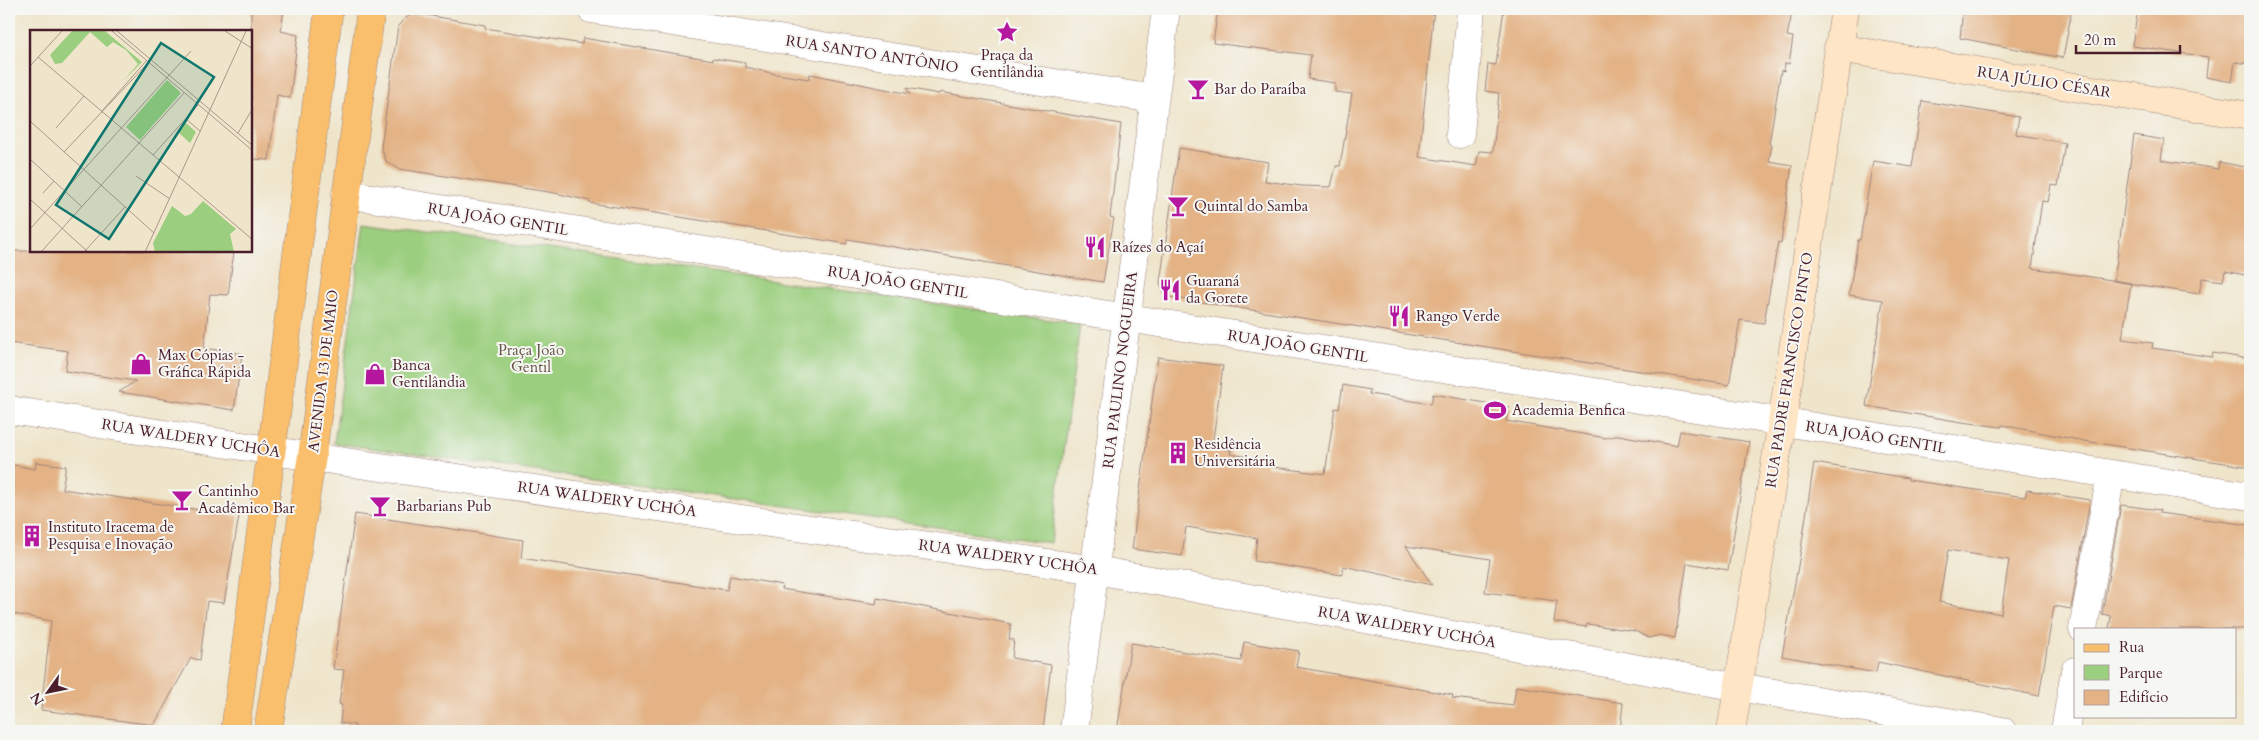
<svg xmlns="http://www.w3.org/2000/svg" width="2259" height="740" viewBox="0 0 2259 740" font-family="Cardo,serif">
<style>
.green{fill:#9bcf7f;stroke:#727755}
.building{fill:#e3b285;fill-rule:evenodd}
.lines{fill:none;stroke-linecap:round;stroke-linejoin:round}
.street-casing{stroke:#9c827b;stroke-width:29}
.secondary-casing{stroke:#9c827b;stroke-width:29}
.primary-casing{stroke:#9c827b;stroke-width:29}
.street{stroke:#fff;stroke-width:28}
.secondary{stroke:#fde5c5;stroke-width:28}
.primary{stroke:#f9bf6d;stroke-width:28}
.labels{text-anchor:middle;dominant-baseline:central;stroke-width:4;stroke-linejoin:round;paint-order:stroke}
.street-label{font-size:15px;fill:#4a1f2b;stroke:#f6f6f2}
.poi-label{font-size:15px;fill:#4a1f2b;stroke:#f6f6f2;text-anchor:start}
.park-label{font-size:15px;fill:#625444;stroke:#f6f6f2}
.inset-road{fill:none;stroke:#ad968b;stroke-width:1}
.view{fill:#0f766e;fill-opacity:0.15;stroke:#0f766e;stroke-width:2.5}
.inset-edge{fill:none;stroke:#4a1f2b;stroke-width:2.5}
</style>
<rect width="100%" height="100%" fill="#f6f6f2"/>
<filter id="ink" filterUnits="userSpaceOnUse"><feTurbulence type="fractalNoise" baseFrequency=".02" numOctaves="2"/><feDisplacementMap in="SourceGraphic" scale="10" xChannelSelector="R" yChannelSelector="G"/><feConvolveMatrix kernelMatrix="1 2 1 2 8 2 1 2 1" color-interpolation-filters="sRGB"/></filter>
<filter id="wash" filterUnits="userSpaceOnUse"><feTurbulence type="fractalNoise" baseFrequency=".0096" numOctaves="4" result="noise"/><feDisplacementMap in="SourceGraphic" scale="20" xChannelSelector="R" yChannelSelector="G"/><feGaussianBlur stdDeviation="1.12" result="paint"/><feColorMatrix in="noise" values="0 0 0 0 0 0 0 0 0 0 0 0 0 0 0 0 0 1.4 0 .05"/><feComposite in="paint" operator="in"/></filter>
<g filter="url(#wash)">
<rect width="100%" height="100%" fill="#efe5cb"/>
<path class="green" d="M 364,223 L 1080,324 L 1051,543 L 334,443 Z"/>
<g id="blocks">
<path class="building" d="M 251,9 L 284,9 L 281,31 L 298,35 L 290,98 L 277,95 L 269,160 L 251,159 Z
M 1218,9 L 1434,9 L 1419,157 L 1476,166 L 1479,151 L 1493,152 L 1499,93 L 1485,91 L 1488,64 L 1496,65 L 1504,9 L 1793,9 L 1787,36 L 1793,37 L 1789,64 L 1785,63 L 1784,71 L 1781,70 L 1769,144 L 1772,145 L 1769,161 L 1792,165 L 1781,243 L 1778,242 L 1764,323 L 1740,320 L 1729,385 L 1169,297 L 1164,293 L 1160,283 L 1179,148 L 1268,162 L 1265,181 L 1302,186 L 1331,187 L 1336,166 L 1340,166 L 1352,94 L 1335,92 L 1335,83 L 1308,79 L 1311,55 L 1213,43 Z
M 1963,9 L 2072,9 L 2063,58 L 1960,38 Z
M 2138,9 L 2250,9 L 2250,64 L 2235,62 L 2232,82 L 2206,77 L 2208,57 L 2132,46 Z
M 411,15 L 426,15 L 485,25 L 485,28 L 582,44 L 583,38 L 713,60 L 713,58 L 745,63 L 745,67 L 776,74 L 809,79 L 810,74 L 910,94 L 906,88 L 939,94 L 940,92 L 1121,124 L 1110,217 L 1114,218 L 1103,282 L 847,239 L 847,244 L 655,213 L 590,203 L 590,201 L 555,193 L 399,169 L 386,161 L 381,147 L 398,26 L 404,19 Z
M 1922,101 L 2019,117 L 2016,134 L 2065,143 L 2058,186 L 2051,185 L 2048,202 L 2042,201 L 2032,268 L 2131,283 L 2122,339 L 2153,343 L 2152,348 L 2212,357 L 2213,353 L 2250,359 L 2250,467 L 2084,441 L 2002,425 L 2001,427 L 1962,422 L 1866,406 L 1883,300 L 1849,295 L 1858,240 L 1860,240 L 1873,161 L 1912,167 Z
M 2134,135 L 2164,140 L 2161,160 L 2218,169 L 2219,162 L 2250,168 L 2250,276 L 2225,271 L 2223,281 L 2202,278 L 2199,294 L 2114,281 Z
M 9,251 L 234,251 L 228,295 L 210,294 L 204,348 L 242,354 L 234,410 L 119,392 L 136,381 L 65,371 L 68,351 L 9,343 Z
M 1158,357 L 1223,366 L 1212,447 L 1231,450 L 1230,454 L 1267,460 L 1266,466 L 1325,474 L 1335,408 L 1339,409 L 1343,385 L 1370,390 L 1369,394 L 1431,404 L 1433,394 L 1509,407 L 1506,421 L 1606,438 L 1619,435 L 1677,446 L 1680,431 L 1749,442 L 1728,570 L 1687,563 L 1675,638 L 1660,635 L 1649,638 L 1635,631 L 1587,624 L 1586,627 L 1554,622 L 1557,601 L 1485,592 L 1490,559 L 1406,546 L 1432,585 L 1343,566 L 1342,575 L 1254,561 L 1257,538 L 1186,527 L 1182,556 L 1132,549 Z
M 36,462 L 66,466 L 62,489 L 239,516 L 224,603 L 207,601 L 200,660 L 191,658 L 154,725 L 41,710 L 51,621 L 9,613 L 9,464 L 35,469 Z
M 1814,463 L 1908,478 L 1908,480 L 2025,497 L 2027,490 L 2090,500 L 2071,609 L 2054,606 L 2039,696 L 1878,662 L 1876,673 L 1782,656 L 1801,549 ZM 1948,550 L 2009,560 L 2001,614 L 1939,602 Z
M 2121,505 L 2160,510 L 2159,513 L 2250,525 L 2250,629 L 2109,629 L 2111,616 L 2102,614 Z
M 355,514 L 523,540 L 521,558 L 727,590 L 730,576 L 782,585 L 781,589 L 876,604 L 877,598 L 1011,624 L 1009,639 L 1014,640 L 1012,658 L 1051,665 L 1043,731 L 354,731 L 355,725 L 340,723 L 342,705 L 339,704 L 344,670 L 333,669 Z
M 1244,642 L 1299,651 L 1296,667 L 1453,695 L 1452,698 L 1513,705 L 1516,686 L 1623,703 L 1620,731 L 1117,731 L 1131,643 L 1241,661 Z"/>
</g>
</g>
<g filter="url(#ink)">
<use href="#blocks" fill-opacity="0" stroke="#9c827b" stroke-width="1"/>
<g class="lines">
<g class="street-casing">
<path id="street" d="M 591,9 L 1154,99
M 1460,134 L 1471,9
M 346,194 L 2250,496
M 9,410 L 332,460 L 1096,570 L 1738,687 L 2002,731
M 2083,629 L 2111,474
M 1074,731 L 1166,9
M 2065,731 L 2075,671"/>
</g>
<g class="secondary-casing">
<path id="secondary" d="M 1838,48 L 2250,116
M 1731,731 L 1782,422 L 1845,9"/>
</g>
<g class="primary-casing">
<path id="primary" d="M 235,731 L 329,9
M 268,731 L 312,456 L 371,9"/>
</g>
<use href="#street" class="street"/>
<use href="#secondary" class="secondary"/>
<use href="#primary" class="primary"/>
</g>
</g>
<defs>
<g id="sight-bare" transform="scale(1.725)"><path d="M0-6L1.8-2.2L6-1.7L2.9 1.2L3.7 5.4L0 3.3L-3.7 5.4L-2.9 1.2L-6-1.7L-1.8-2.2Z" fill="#b5179e" stroke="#f6f6f2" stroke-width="2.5" paint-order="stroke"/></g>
<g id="bar-bare" transform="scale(1.725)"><path d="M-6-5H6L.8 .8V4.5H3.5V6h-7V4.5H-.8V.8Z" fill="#b5179e" stroke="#f6f6f2" stroke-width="2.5" paint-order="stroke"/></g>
<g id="restaurant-bare" transform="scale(1.725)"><path d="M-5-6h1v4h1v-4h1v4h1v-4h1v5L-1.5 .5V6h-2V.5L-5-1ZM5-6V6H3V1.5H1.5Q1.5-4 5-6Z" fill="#b5179e" stroke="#f6f6f2" stroke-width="2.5" paint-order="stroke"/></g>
<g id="shop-bare" transform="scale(1.725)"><path d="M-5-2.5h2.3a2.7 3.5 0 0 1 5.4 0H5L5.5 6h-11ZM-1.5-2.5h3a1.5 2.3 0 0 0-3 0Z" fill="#b5179e" stroke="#f6f6f2" stroke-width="2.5" paint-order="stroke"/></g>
<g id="stadium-bare" transform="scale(1.725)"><path d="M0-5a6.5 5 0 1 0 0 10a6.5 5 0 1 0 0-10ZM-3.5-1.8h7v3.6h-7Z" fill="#b5179e" stroke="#f6f6f2" stroke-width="2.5" paint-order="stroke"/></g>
<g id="building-bare" transform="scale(1.725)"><path d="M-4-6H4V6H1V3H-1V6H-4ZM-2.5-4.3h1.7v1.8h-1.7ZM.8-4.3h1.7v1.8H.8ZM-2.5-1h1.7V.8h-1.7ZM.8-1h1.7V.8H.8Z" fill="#b5179e" stroke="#f6f6f2" stroke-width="2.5" paint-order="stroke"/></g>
</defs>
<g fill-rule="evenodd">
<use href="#sight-bare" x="1007" y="32"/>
<use href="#bar-bare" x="1198" y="89"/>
<use href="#bar-bare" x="1178" y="206"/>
<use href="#restaurant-bare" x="1095" y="247"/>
<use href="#restaurant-bare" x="1170" y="290"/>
<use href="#restaurant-bare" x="1399" y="316"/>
<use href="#shop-bare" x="141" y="364"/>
<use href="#shop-bare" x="375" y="374"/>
<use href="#stadium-bare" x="1495" y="410"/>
<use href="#building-bare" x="1178" y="453"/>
<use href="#bar-bare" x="182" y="500"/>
<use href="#bar-bare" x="380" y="506"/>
<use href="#building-bare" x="32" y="536"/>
</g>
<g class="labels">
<g class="street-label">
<text transform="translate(872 54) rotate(9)">RUA SANTO ANTÔNIO</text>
<text transform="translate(2044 82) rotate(9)">RUA JÚLIO CÉSAR</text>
<text transform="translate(498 219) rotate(9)">RUA JOÃO GENTIL</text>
<text transform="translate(898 282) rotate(9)">RUA JOÃO GENTIL</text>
<text transform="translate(1298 346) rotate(9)">RUA JOÃO GENTIL</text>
<text transform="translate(1120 370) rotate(-83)">RUA PAULINO NOGUEIRA</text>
<text transform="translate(1789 370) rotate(-81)">RUA PADRE FRANCISCO PINTO</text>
<text transform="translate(323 371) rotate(-83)">AVENIDA 13 DE MAIO</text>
<text transform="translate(1876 437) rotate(9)">RUA JOÃO GENTIL</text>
<text transform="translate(191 438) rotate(9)">RUA WALDERY UCHÔA</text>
<text transform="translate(607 499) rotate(8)">RUA WALDERY UCHÔA</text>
<text transform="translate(1008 557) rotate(8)">RUA WALDERY UCHÔA</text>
<text transform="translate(1407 627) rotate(10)">RUA WALDERY UCHÔA</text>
</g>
<g class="poi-label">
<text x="1007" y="55" text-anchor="middle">Praça da<tspan x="1007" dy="17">Gentilândia</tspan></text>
<text x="1214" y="89">Bar do Paraíba</text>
<text x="1194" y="206">Quintal do Samba</text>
<text x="1112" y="247">Raízes do Açaí</text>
<text x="1186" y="281">Guaraná<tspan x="1186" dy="17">da Gorete</tspan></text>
<text x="1416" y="316">Rango Verde</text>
<text x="158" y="355">Max Cópias -<tspan x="158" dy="17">Gráfica Rápida</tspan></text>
<text x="392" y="365">Banca<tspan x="392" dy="17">Gentilândia</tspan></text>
<text x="1512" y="410">Academia Benfica</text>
<text x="1194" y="444">Residência<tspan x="1194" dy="17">Universitária</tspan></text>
<text x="198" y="491">Cantinho<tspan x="198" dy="17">Acadêmico Bar</tspan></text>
<text x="396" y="506">Barbarians Pub</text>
<text x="48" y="527">Instituto Iracema de<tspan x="48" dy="17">Pesquisa e Inovação</tspan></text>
</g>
<g class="park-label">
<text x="531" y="350">Praça João<tspan x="531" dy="17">Gentil</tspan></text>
</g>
</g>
<g transform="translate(30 30)">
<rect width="222" height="222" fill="#efe5cb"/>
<path d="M 42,1 L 75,1 L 112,32 L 93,51 L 108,34 L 96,20 L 83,12 L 77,17 L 60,2 L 32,33 L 25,34 L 20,25 ZM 137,50 L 151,63 L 110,110 L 96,97 ZM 156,93 L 166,102 L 160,113 L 148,102 ZM 173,171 L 206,199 L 200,204 L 204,222 L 125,222 L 123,213 L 142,176 L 155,186 L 161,184 Z" fill="#9bcf7f"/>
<path class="inset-road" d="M 82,1 L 223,121M 87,1 L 223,116M 195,1 L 223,19M 8,27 L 223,210M 0,36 L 32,1M 72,81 L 117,30M 156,89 L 170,101M 0,91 L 124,203M 26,98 L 54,66M 208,103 L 223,78M 34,122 L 119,32M 123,125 L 168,75M 0,129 L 52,177M 106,146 L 140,169M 13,163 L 24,151M 0,169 L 58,222M 0,199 L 161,21M 11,222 L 154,63M 54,222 L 95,177M 115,222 L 216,1"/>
<path class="view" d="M 131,13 L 184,47 L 79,209 L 26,175 Z"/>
<rect width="222" height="222" class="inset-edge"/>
</g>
<rect width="2259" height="740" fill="none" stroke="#f6f6f2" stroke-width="30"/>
<rect x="2074" y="628" width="162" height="90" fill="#f6f6f2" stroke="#b1a0a2"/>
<rect x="2084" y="644" width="25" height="8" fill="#f9bf6d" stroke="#b1a0a2"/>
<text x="2119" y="652" font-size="15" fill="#4a1f2b">Rua</text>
<rect x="2084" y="665" width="25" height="15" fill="#9bcf7f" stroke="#b1a0a2"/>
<text x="2119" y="678" font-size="15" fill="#4a1f2b">Parque</text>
<rect x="2084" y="690" width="25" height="15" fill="#e3b285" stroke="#b1a0a2"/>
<text x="2119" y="702" font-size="15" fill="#4a1f2b">Edifício</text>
<g transform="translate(48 692) rotate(237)" stroke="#f6f6f2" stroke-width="4" paint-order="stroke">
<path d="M0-4L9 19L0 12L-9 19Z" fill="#4a1f2b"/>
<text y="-8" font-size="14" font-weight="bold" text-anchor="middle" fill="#4a1f2b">N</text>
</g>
<path d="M2076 45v8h104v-8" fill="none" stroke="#4a1f2b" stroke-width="2.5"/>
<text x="2084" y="45" font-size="15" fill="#4a1f2b" stroke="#f6f6f2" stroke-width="4" paint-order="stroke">20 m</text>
</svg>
